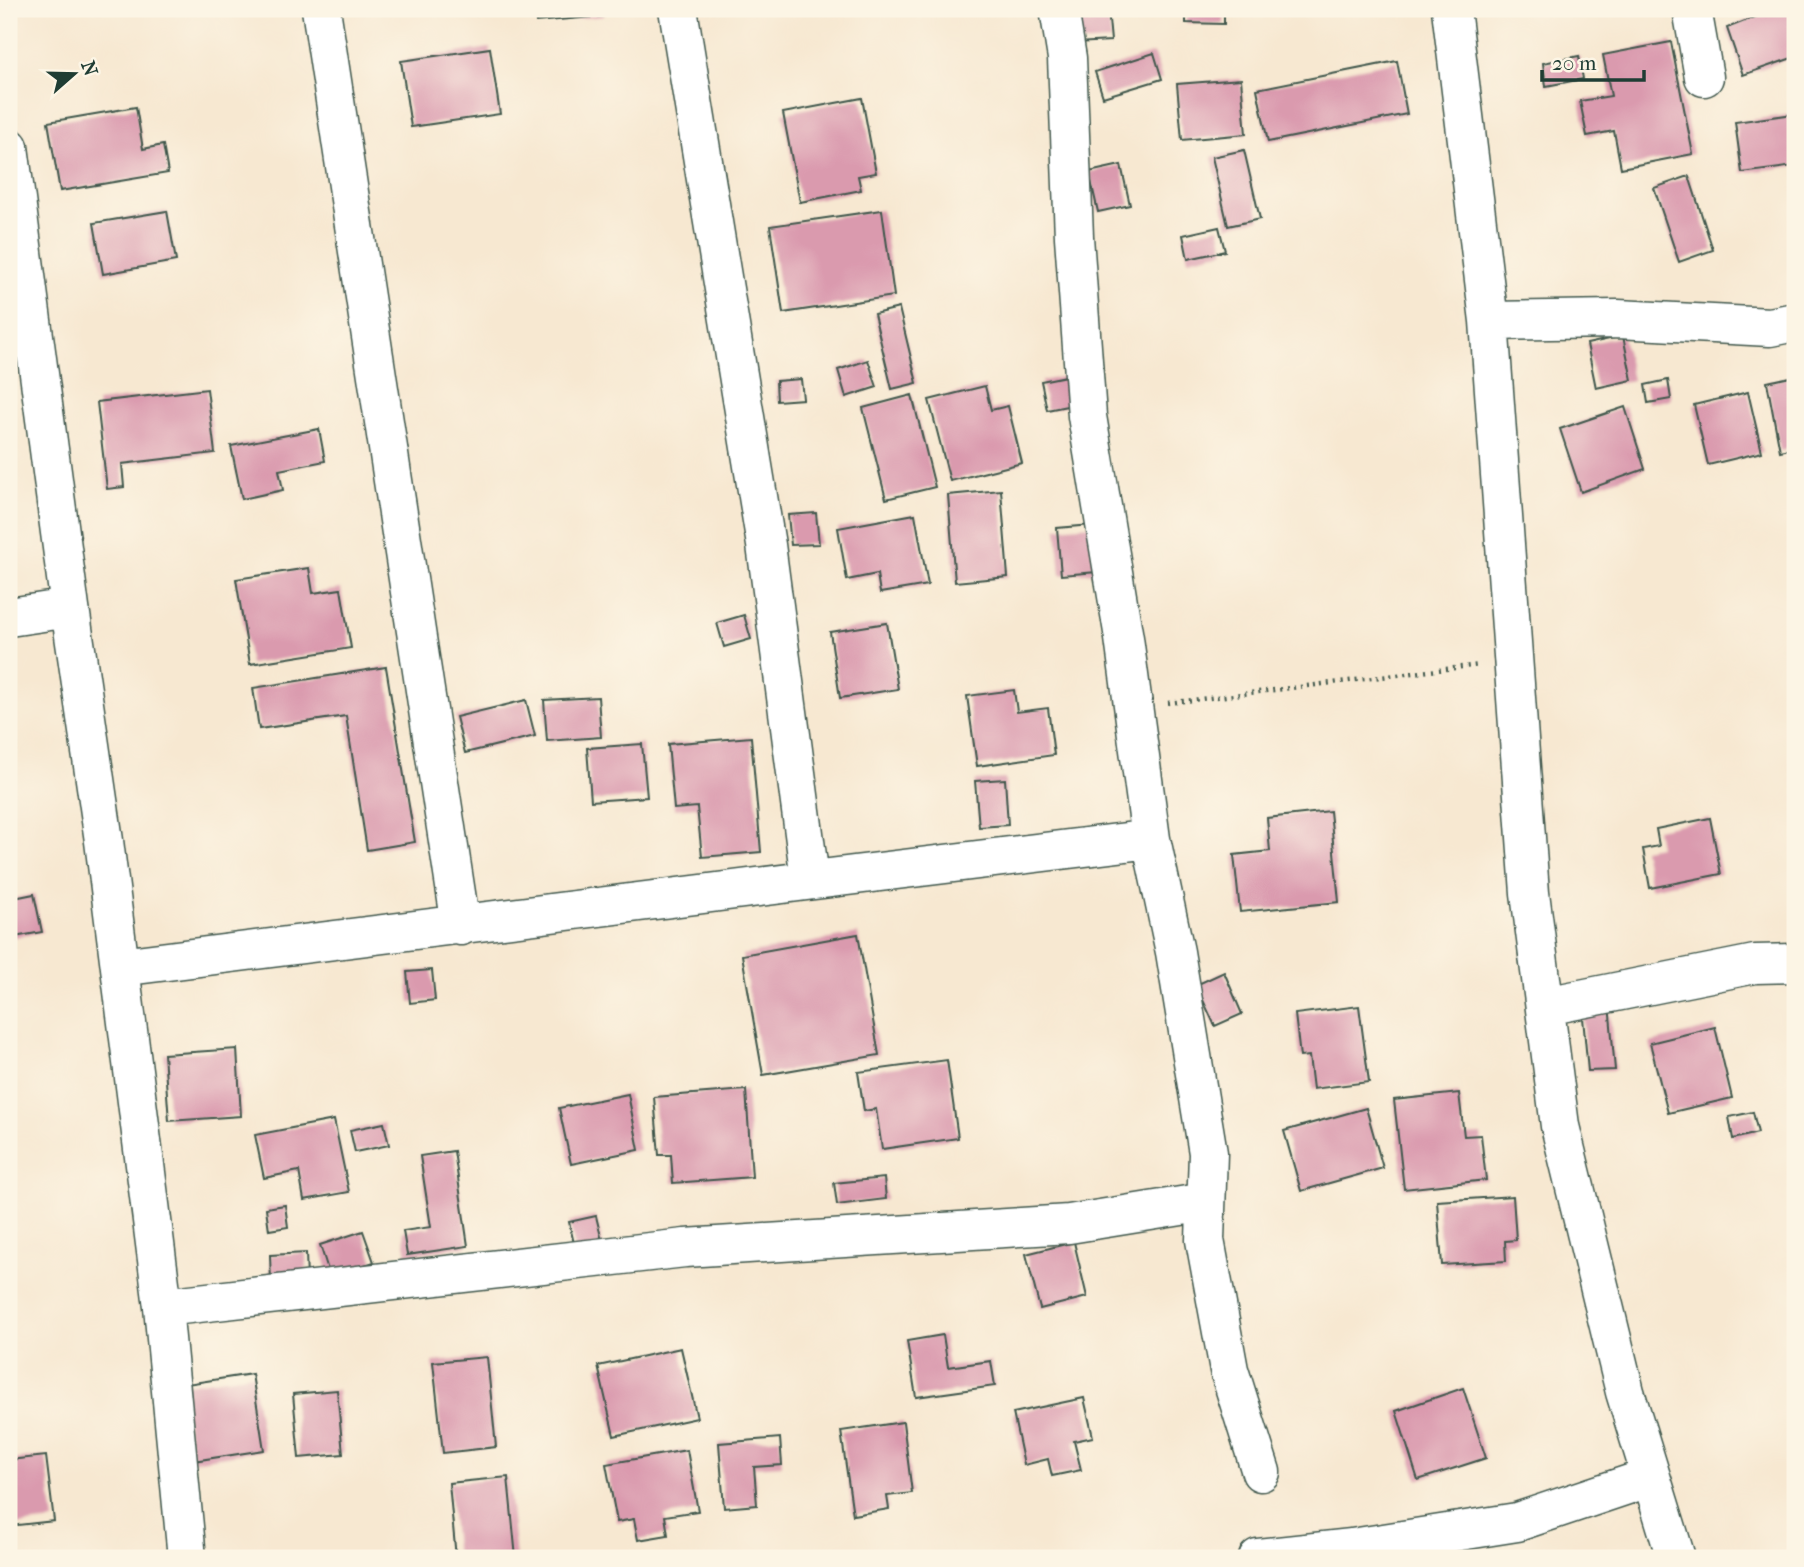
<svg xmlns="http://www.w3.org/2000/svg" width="1804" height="1567" viewBox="0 0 1804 1567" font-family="'IM FELL French Canon',serif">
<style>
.building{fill:#da9aae}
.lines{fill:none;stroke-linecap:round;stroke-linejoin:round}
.minor-casing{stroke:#3f574c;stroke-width:41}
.path{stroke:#3f574c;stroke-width:4.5;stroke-dasharray:2 5;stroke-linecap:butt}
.minor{stroke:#fff;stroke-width:38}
</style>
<rect width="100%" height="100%" fill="#fcf5e5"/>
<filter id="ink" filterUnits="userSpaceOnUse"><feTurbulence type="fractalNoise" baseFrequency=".0143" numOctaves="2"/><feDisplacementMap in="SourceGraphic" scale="14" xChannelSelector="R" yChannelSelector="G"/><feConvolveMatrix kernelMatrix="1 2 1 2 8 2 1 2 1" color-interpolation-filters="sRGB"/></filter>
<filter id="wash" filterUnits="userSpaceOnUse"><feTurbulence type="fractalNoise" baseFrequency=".00686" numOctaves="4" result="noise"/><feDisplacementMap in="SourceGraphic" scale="28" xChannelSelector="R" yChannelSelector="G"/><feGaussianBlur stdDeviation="1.57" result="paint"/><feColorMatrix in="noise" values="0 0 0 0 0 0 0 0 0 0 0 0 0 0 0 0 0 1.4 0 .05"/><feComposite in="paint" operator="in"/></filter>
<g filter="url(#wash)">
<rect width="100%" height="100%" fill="#f7e8d1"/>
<g id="blocks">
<path class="building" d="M 535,9 L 603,9 L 604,16 L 536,22 Z
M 1072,9 L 1108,9 L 1111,41 L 1075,43 Z
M 1186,9 L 1224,9 L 1224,24 L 1186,23 Z
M 1775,9 L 1789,9 L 1795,28 L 1795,57 L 1743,75 L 1727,28 Z
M 1671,42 L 1693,154 L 1621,168 L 1614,131 L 1587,136 L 1580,101 L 1611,96 L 1603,55 Z
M 490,48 L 500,114 L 411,127 L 401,61 Z
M 1154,53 L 1162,79 L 1103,97 L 1095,72 Z
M 1579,56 L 1583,79 L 1546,86 L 1543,63 Z
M 1397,61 L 1407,114 L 1268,142 L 1257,89 Z
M 1241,79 L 1246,134 L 1182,140 L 1177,84 Z
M 862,98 L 876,173 L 858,176 L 861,190 L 800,202 L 783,113 Z
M 136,107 L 143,149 L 163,145 L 168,173 L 60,191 L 48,122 Z
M 1794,114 L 1795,166 L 1742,173 L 1735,122 Z
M 1244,150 L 1260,219 L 1228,226 L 1212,157 Z
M 1121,165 L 1130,205 L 1098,212 L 1089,172 Z
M 1689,176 L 1713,250 L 1679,262 L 1654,188 Z
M 882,210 L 894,296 L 783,313 L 770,226 Z
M 167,211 L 176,261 L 103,274 L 94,223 Z
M 1219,227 L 1225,251 L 1188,259 L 1183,235 Z
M 899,308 L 917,383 L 892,389 L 874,314 Z
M 1623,336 L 1632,380 L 1596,388 L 1587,344 Z
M 868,360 L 877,387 L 846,397 L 838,370 Z
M 1071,375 L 1077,404 L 1047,410 L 1041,381 Z
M 1795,376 L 1795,448 L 1780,451 L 1767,382 Z
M 801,379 L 803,399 L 777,401 L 776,381 Z
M 1668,380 L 1671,399 L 1648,403 L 1645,385 Z
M 985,386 L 991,410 L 1008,406 L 1022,463 L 950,481 L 929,400 Z
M 207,389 L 215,453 L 122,464 L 124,487 L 107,489 L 97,402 Z
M 1748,392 L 1762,452 L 1708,465 L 1694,405 Z
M 912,395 L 935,487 L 886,499 L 863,408 Z
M 1625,407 L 1645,469 L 1581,492 L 1560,429 Z
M 319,429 L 325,461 L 279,470 L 283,490 L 242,499 L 231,446 Z
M 1001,490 L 1008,577 L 955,582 L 948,495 Z
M 816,513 L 819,544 L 791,545 L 788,515 Z
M 915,514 L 928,585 L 880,593 L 877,574 L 847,580 L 838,528 Z
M 1092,525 L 1097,572 L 1061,575 L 1057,528 Z
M 309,568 L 313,593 L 341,589 L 351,648 L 250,664 L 236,579 Z
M 744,615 L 751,639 L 724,647 L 717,623 Z
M 887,623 L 898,689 L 840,698 L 830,632 Z
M 386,667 L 415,842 L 367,850 L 346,716 L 259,729 L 253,688 Z
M 1014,690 L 1017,712 L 1048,708 L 1054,755 L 977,766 L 967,696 Z
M 598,697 L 601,737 L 547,741 L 544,700 Z
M 526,700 L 535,736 L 465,753 L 456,717 Z
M 751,737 L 761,852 L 702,857 L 697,807 L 674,809 L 668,744 Z
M 642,744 L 647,797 L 591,801 L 587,748 Z
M 1005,779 L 1008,825 L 979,827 L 975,781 Z
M 1330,811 L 1339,902 L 1240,912 L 1234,855 L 1270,851 L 1267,818 Z
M 1710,818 L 1721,874 L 1650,888 L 1643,849 L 1659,846 L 1656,829 Z
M 34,894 L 42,932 L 9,938 L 9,899 Z
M 858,934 L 879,1055 L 763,1075 L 742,955 Z
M 432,970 L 435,1000 L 410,1003 L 407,972 Z
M 1224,972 L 1242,1014 L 1215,1026 L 1196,985 Z
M 1609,1004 L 1615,1070 L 1588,1071 L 1582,1007 Z
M 1359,1006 L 1369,1082 L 1313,1089 L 1309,1056 L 1300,1057 L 1295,1014 Z
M 1715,1027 L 1732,1098 L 1668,1113 L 1650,1043 Z
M 237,1049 L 241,1116 L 169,1121 L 164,1054 Z
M 947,1060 L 958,1138 L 882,1149 L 876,1109 L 864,1111 L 858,1072 Z
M 746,1090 L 752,1177 L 673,1183 L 671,1155 L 659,1155 L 654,1097 Z
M 1459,1093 L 1464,1136 L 1481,1135 L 1486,1180 L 1404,1189 L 1394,1100 Z
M 628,1094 L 639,1150 L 571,1164 L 559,1108 Z
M 1366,1108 L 1383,1168 L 1301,1191 L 1284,1131 Z
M 1753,1112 L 1758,1133 L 1733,1139 L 1729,1117 Z
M 334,1120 L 349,1192 L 304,1200 L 299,1171 L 264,1178 L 255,1135 Z
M 384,1123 L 389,1145 L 355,1152 L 350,1130 Z
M 454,1151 L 468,1246 L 407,1255 L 403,1231 L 431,1227 L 420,1156 Z
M 884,1178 L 886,1199 L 837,1205 L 834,1183 Z
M 1513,1196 L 1516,1240 L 1505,1241 L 1506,1261 L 1442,1265 L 1437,1201 Z
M 285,1205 L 288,1227 L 269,1230 L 266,1208 Z
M 596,1216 L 603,1245 L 576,1252 L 569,1222 Z
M 363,1231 L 374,1262 L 330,1276 L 320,1245 Z
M 1074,1242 L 1087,1297 L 1040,1309 L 1026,1254 Z
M 306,1253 L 307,1279 L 271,1281 L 270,1255 Z
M 943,1335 L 948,1367 L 991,1361 L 995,1386 L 916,1397 L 907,1341 Z
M 681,1348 L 697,1418 L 614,1436 L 598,1366 Z
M 487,1357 L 496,1447 L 443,1453 L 433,1362 Z
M 252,1374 L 264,1450 L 193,1461 L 180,1385 Z
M 1463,1388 L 1486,1458 L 1418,1480 L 1396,1411 Z
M 337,1390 L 343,1454 L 299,1458 L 293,1394 Z
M 1084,1398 L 1093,1437 L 1074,1441 L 1081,1470 L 1052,1476 L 1048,1459 L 1024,1465 L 1013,1413 Z
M 903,1422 L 912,1493 L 887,1496 L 889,1509 L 853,1515 L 841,1431 Z
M 780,1438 L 782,1465 L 754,1467 L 757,1505 L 724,1508 L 719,1443 Z
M 687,1450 L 698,1511 L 665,1516 L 668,1535 L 638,1540 L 634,1519 L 617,1522 L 606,1464 Z
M 46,1456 L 54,1521 L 9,1526 L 9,1460 Z
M 508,1477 L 516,1558 L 456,1558 L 449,1483 Z"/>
</g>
</g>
<g filter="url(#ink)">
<use href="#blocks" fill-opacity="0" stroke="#3f574c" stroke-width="2"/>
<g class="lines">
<g class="minor-casing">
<path id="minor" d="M 321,9 L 461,926
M 678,9 L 766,545 L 810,879
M 1059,9 L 1067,58 L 1074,237 L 1087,416 L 1124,638 L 1151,839 L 1175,952 L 1208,1153 L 1205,1240 L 1229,1370 L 1261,1472
M 1451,9 L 1489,321 L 1530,893 L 1560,1126 L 1625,1392 L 1676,1558
M 1692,9 L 1704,77
M 9,147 L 70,608 L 104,841 L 163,1307 L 187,1558
M 1489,321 L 1618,319 L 1770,327 L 1795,322
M 9,617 L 70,608
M 120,967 C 464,926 807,879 1151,839
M 1546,1006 L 1755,964 L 1795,963
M 163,1307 L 685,1248 L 1069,1224 L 1206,1202
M 1258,1558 L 1352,1548 L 1517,1522 L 1651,1477"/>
</g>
<path class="path" d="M 1168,703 L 1479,665"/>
<use href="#minor" class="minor"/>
</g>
</g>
<rect width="1804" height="1567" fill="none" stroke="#fcf5e5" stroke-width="35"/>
<g transform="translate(74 74) rotate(70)" stroke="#fcf5e5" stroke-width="5" paint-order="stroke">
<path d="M0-5L12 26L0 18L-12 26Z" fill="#1f3d34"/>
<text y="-10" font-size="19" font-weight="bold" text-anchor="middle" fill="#1f3d34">N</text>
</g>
<path d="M1542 70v10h102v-10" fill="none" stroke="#1f3d34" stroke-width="3.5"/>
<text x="1552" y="70" font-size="21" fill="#1f3d34" stroke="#fcf5e5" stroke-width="5" paint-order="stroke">20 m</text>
</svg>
